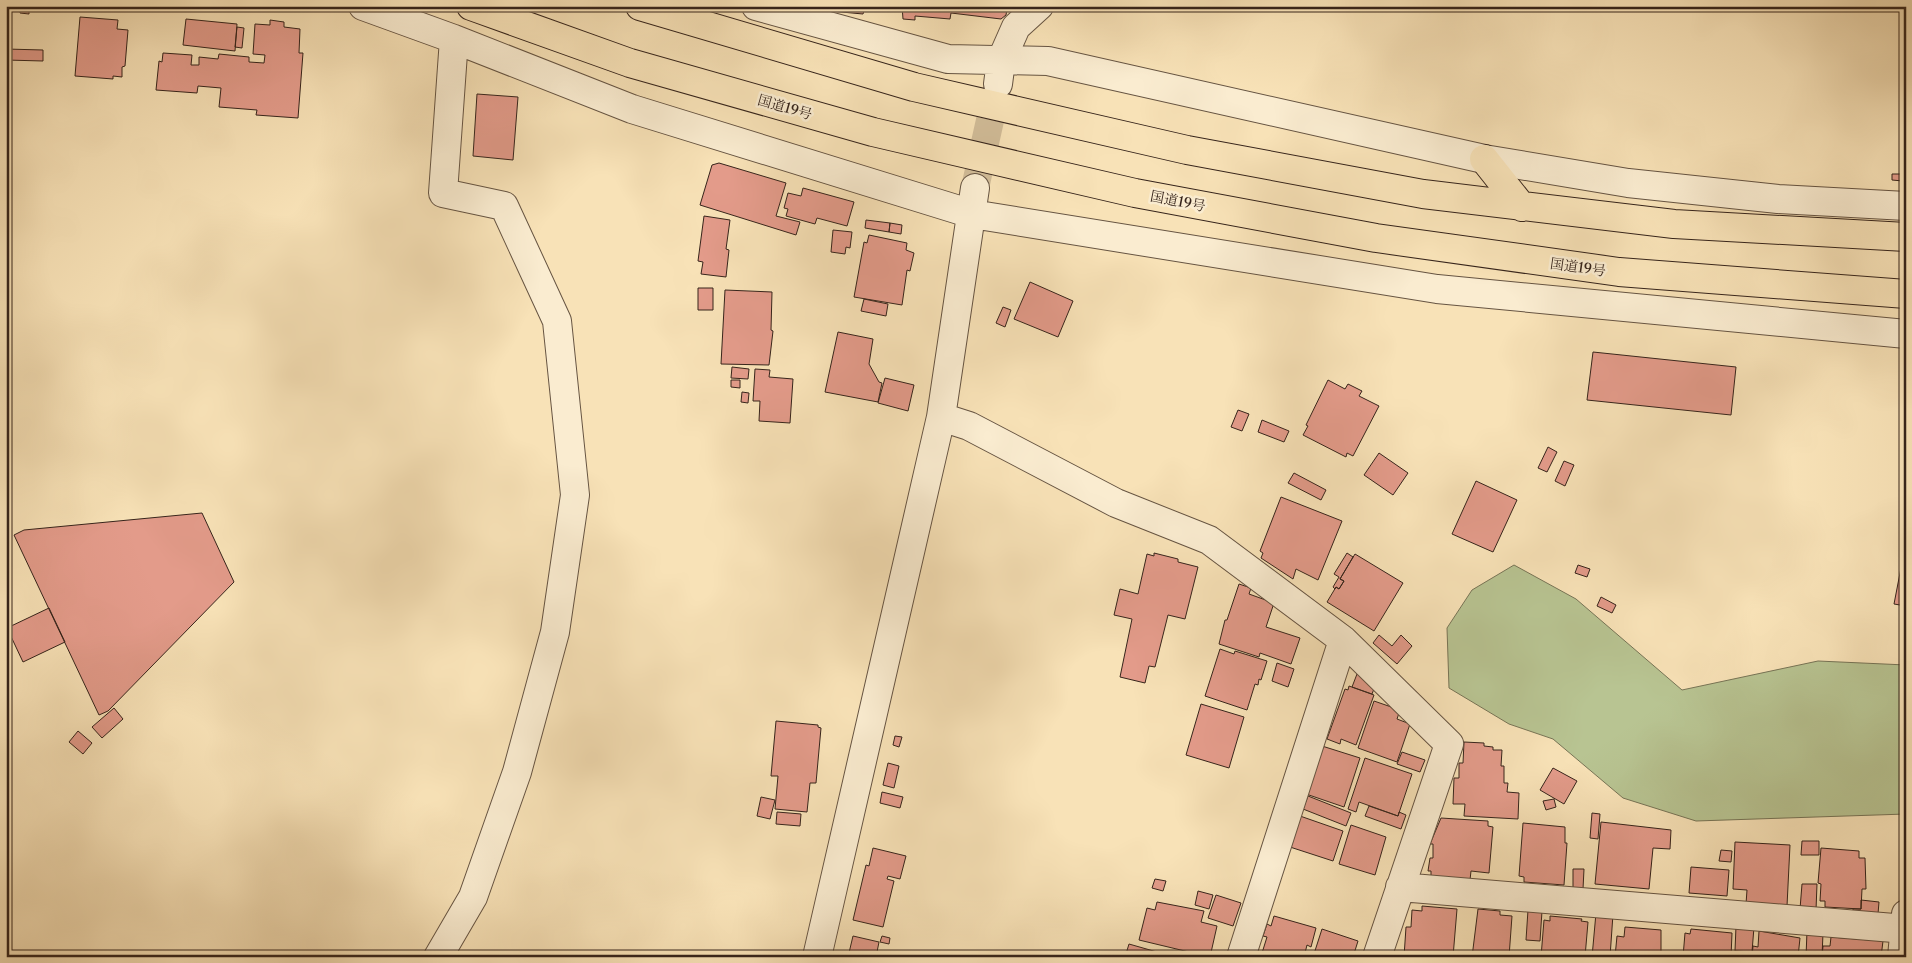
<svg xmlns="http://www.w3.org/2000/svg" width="1912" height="963" viewBox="0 0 1912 963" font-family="'Libre Caslon Text','Noto Serif JP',serif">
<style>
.green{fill:#b8c492;stroke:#777456}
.building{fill:#e39b8a;stroke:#36241b}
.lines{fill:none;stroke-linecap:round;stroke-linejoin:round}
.minor-tunnel{stroke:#d1bc98;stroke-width:28;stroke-dasharray:28 14;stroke-linecap:butt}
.minor-casing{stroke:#665442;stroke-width:30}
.highway-casing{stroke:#36241b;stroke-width:30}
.minor{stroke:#faecd0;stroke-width:28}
.highway{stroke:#f8e2b7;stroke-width:28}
.labels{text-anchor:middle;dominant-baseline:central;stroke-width:5;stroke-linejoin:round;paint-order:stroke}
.street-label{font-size:14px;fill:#36241b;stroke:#faecd0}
</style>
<rect width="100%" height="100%" fill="#f8e2b7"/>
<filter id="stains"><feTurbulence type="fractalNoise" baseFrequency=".004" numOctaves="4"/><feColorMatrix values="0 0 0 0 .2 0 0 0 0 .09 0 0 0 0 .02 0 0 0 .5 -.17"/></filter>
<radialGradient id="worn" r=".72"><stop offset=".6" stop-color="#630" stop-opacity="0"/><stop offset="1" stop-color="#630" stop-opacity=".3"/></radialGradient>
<path class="green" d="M 1514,565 L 1576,599 L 1682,690 L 1818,661 L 1906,665 L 1906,814 L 1696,821 L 1623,798 L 1553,739 L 1509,724 L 1449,688 L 1447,628 L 1472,590 Z"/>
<path class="building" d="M 20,6 L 48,6 L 48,8 L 29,8 L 29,14 L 20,13 Z
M 820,6 L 868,6 L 868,11 L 864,11 L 863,14 L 820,10 Z
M 902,6 L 1011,6 L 1011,10 L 1007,9 L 1006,15 L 1001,19 L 951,13 L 950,19 L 915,16 L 915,20 L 903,19 Z
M 80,17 L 118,20 L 117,29 L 128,30 L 125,66 L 122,67 L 122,77 L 113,76 L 113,79 L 75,76 Z
M 186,19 L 237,24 L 235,51 L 183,45 Z
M 270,20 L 284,22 L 284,27 L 300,29 L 299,53 L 303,53 L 298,118 L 256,115 L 257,110 L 219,107 L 221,88 L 198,86 L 197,93 L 156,90 L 159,61 L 162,62 L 163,53 L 192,55 L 191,65 L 199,65 L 199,57 L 218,59 L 219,54 L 249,57 L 249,62 L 264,63 L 265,55 L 253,54 L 255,24 L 270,25 Z
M 237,27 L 244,28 L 242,48 L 235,47 Z
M 6,49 L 43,50 L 43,61 L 6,60 Z
M 477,94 L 518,97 L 513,160 L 473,156 Z
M 719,163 L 786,183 L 776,216 L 800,222 L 796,235 L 700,205 L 712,165 Z
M 1892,174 L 1904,174 L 1903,181 L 1892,180 Z
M 803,188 L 854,202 L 847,226 L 817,218 L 815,224 L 786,216 L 788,209 L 784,208 L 788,193 L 801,196 Z
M 704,216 L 730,220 L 726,249 L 729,250 L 726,277 L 701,274 L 703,262 L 698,261 Z
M 866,220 L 890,223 L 889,232 L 865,228 Z
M 890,223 L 902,225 L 901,234 L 889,232 Z
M 833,230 L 852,232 L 850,248 L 846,247 L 845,254 L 831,252 Z
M 869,235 L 907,243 L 906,250 L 914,253 L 910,271 L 907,270 L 902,305 L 854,297 L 864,242 L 867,243 Z
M 1030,282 L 1073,301 L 1058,337 L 1014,319 Z
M 698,288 L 713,288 L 713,310 L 698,310 Z
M 725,290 L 772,292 L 771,330 L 773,331 L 769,365 L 721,364 Z
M 864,299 L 888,304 L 886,316 L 861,311 Z
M 1003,307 L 1011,310 L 1005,327 L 996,323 Z
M 838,332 L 873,339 L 869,364 L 879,382 L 882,383 L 878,402 L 825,392 Z
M 1593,352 L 1736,367 L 1731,415 L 1587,400 Z
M 732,367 L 749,369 L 748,379 L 731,378 Z
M 755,369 L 770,370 L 769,377 L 793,379 L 790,423 L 759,421 L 760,401 L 753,401 Z
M 885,378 L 914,385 L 908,411 L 878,403 Z
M 731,380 L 740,380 L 740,388 L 731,387 Z
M 1328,380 L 1345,389 L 1348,384 L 1362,391 L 1359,396 L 1379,406 L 1353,456 L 1347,453 L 1346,457 L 1303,435 L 1308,426 L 1306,425 Z
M 742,392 L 749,393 L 748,403 L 741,402 Z
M 1238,410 L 1249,414 L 1242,431 L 1231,427 Z
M 1262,420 L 1289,431 L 1284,442 L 1258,432 Z
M 1548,447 L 1557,452 L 1547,472 L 1538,468 Z
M 1379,453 L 1408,473 L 1393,495 L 1364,475 Z
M 1564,461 L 1574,465 L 1565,486 L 1555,481 Z
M 1294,473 L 1326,490 L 1321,500 L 1288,483 Z
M 1476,481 L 1517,500 L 1493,552 L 1452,534 Z
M 1281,497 L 1342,521 L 1318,580 L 1296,569 L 1293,579 L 1261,558 L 1263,553 L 1260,551 Z
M 202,513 L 234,582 L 108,711 L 99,715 L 14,535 L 24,530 Z
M 1906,542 L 1906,606 L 1894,604 Z
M 1154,553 L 1178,559 L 1178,562 L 1198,567 L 1185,619 L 1168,615 L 1155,667 L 1149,666 L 1145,683 L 1120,677 L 1132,619 L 1114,615 L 1120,589 L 1138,594 L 1147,554 L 1154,556 Z
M 1347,553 L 1353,557 L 1340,579 L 1344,581 L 1339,589 L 1336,587 L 1335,589 L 1333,587 L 1339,577 L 1334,574 Z
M 1355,554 L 1403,583 L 1374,631 L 1327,602 L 1336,587 L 1339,589 L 1344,581 L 1340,579 Z
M 1578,565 L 1590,569 L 1587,577 L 1575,573 Z
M 1239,584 L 1251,588 L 1249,594 L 1274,603 L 1266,627 L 1300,638 L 1291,664 L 1260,653 L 1259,657 L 1219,644 L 1225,620 L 1227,620 Z
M 1601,597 L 1616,605 L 1612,613 L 1597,606 Z
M 49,608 L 65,642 L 23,662 L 7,628 Z
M 1903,610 L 1906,610 L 1906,622 L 1901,621 Z
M 1379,635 L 1392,646 L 1401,635 L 1412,646 L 1397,664 L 1373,643 Z
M 1220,649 L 1234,654 L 1235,651 L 1267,661 L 1261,680 L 1259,679 L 1258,685 L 1255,684 L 1247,710 L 1205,696 Z
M 1277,663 L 1294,669 L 1288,687 L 1272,681 Z
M 1357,674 L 1377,681 L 1372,694 L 1352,687 Z
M 1349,686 L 1374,695 L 1356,745 L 1341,739 L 1340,744 L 1327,739 L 1345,689 L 1348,690 Z
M 1374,701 L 1400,710 L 1397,719 L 1410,724 L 1397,762 L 1358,748 Z
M 1201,704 L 1244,717 L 1229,768 L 1186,755 Z
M 114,708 L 123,719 L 102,738 L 92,727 Z
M 776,721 L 818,725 L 818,727 L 821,728 L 816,783 L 810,783 L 807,812 L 775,809 L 778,776 L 771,776 Z
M 78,731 L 92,743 L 83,754 L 69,742 Z
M 895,736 L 902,737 L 899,747 L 893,745 Z
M 1464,742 L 1484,743 L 1484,746 L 1493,747 L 1493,750 L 1502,750 L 1501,766 L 1504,766 L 1504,783 L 1508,783 L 1507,792 L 1519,793 L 1518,819 L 1464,816 L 1465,804 L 1453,804 L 1454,778 L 1459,778 L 1459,763 L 1463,763 Z
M 1322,746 L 1360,758 L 1344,807 L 1306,794 Z
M 1402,752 L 1425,760 L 1420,772 L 1397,764 Z
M 1365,758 L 1412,774 L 1398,816 L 1359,802 L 1356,812 L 1348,809 Z
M 888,763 L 899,766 L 894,788 L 883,785 Z
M 1553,768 L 1577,781 L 1564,804 L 1540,790 Z
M 882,792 L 903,797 L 900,808 L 880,803 Z
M 1308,796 L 1351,813 L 1346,826 L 1303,809 Z
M 761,797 L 775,800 L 770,819 L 757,816 Z
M 1554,799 L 1556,807 L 1546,810 L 1543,801 Z
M 1369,806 L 1398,816 L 1399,812 L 1406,815 L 1401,829 L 1365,816 Z
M 777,812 L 801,814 L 800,826 L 776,824 Z
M 1592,813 L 1600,814 L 1598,839 L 1590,838 Z
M 1300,816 L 1343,831 L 1333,861 L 1290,847 Z
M 1441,818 L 1488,821 L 1488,826 L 1493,827 L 1489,873 L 1471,871 L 1470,880 L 1431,878 L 1431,871 L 1428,871 L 1430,858 L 1433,858 L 1433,844 L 1430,844 Z
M 1601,822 L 1671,830 L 1670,849 L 1653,848 L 1649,889 L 1595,884 Z
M 1523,823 L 1565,827 L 1565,843 L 1567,843 L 1564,885 L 1524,882 L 1524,877 L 1519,876 Z
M 1351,825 L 1386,837 L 1375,875 L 1339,864 Z
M 1802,841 L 1819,841 L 1819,855 L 1801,855 Z
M 1735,842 L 1790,845 L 1787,906 L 1746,904 L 1747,890 L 1733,889 Z
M 873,848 L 906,856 L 900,879 L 888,876 L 887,879 L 894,881 L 883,927 L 853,920 L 866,865 L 869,866 Z
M 1821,848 L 1859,851 L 1859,858 L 1865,858 L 1866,889 L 1862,889 L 1861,909 L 1825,907 L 1825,901 L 1820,901 L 1821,884 L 1818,883 Z
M 1721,850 L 1732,851 L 1731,862 L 1719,861 Z
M 1691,867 L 1729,870 L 1727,896 L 1689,893 Z
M 1573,869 L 1584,869 L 1583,889 L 1573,889 Z
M 1155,879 L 1166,881 L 1163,891 L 1152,888 Z
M 1802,884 L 1817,884 L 1816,910 L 1800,909 Z
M 1198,891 L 1213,895 L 1209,909 L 1195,905 Z
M 1216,895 L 1241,903 L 1233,926 L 1208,918 Z
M 1861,900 L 1879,902 L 1878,914 L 1853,913 L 1853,909 L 1861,909 Z
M 1157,902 L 1204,911 L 1201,922 L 1217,926 L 1210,957 L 1139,940 L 1147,908 L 1155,910 Z
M 1422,906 L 1457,909 L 1453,957 L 1404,957 L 1406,927 L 1411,927 L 1412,910 L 1422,911 Z
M 1478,909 L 1500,911 L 1500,915 L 1512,916 L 1509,957 L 1472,957 Z
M 1528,910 L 1542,911 L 1540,941 L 1526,940 Z
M 1596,913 L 1613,914 L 1610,957 L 1592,957 Z
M 1274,916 L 1316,928 L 1311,947 L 1307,945 L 1304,957 L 1268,957 L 1269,955 L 1262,953 L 1267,937 L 1263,936 L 1267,924 L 1271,926 Z
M 1550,916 L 1582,919 L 1581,921 L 1588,922 L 1585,957 L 1541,957 L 1544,920 L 1550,921 Z
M 1736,926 L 1754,927 L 1752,952 L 1735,951 Z
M 1625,927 L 1661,930 L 1661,957 L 1615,957 L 1617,936 L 1624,937 Z
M 1322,929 L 1358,941 L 1353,957 L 1313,957 Z
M 1691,929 L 1732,933 L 1731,957 L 1683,957 L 1685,933 L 1690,934 Z
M 1759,931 L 1800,938 L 1798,957 L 1752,957 L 1753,946 L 1758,947 Z
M 1807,931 L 1823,933 L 1822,957 L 1806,957 Z
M 853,936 L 879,942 L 876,957 L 848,957 Z
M 882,936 L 890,938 L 889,944 L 880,942 Z
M 1831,937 L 1883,941 L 1881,957 L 1822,957 L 1823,946 L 1830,946 Z
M 1129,944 L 1164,954 L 1163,957 L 1125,957 Z
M 1257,951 L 1269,955 L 1268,957 L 1255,957 Z"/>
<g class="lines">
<path class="minor-tunnel" d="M 975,188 L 998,84"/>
<g class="minor-casing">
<path id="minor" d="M 363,6 L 454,39 L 632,109 L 972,214 L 1437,289 L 1906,334
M 756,6 L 948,59 L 1048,61 L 1484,159 L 1628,183 L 1778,199 L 1906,206
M 998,84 L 1001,61 L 1016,27 L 1039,6
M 941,417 L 969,426 L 1116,503 L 1209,540 L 1343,640 L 1449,744 L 1377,957
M 1400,887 L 1906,929
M 438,957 L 473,897 L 517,772 L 555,632 L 575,495 L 557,321 L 504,206 L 443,193 L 454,39
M 817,957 L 941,417 L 975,188
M 1241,957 L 1343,640
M 1902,957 L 1906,914"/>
</g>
<g class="highway-casing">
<path id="highway" d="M 471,6 L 630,63 L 873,132 L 1135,193 L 1376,238 L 1619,272 L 1906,294
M 640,6 L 914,87 L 1187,150 L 1423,194 L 1674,224 L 1906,237
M 1484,159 L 1522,207"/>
</g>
<use href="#minor" class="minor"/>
<use href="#highway" class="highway"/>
</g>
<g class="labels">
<g class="street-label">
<text transform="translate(785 107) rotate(16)">国道19号</text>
<text transform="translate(1178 201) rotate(11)">国道19号</text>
<text transform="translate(1578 267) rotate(8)">国道19号</text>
</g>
</g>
<rect width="1912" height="963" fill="none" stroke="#f8e2b7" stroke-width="25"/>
<rect x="8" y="8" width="1897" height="948" fill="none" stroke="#36241b" stroke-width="2.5"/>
<rect x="12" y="12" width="1887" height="938" fill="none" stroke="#36241b"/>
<rect width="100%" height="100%" filter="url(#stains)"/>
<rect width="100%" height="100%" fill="url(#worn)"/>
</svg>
